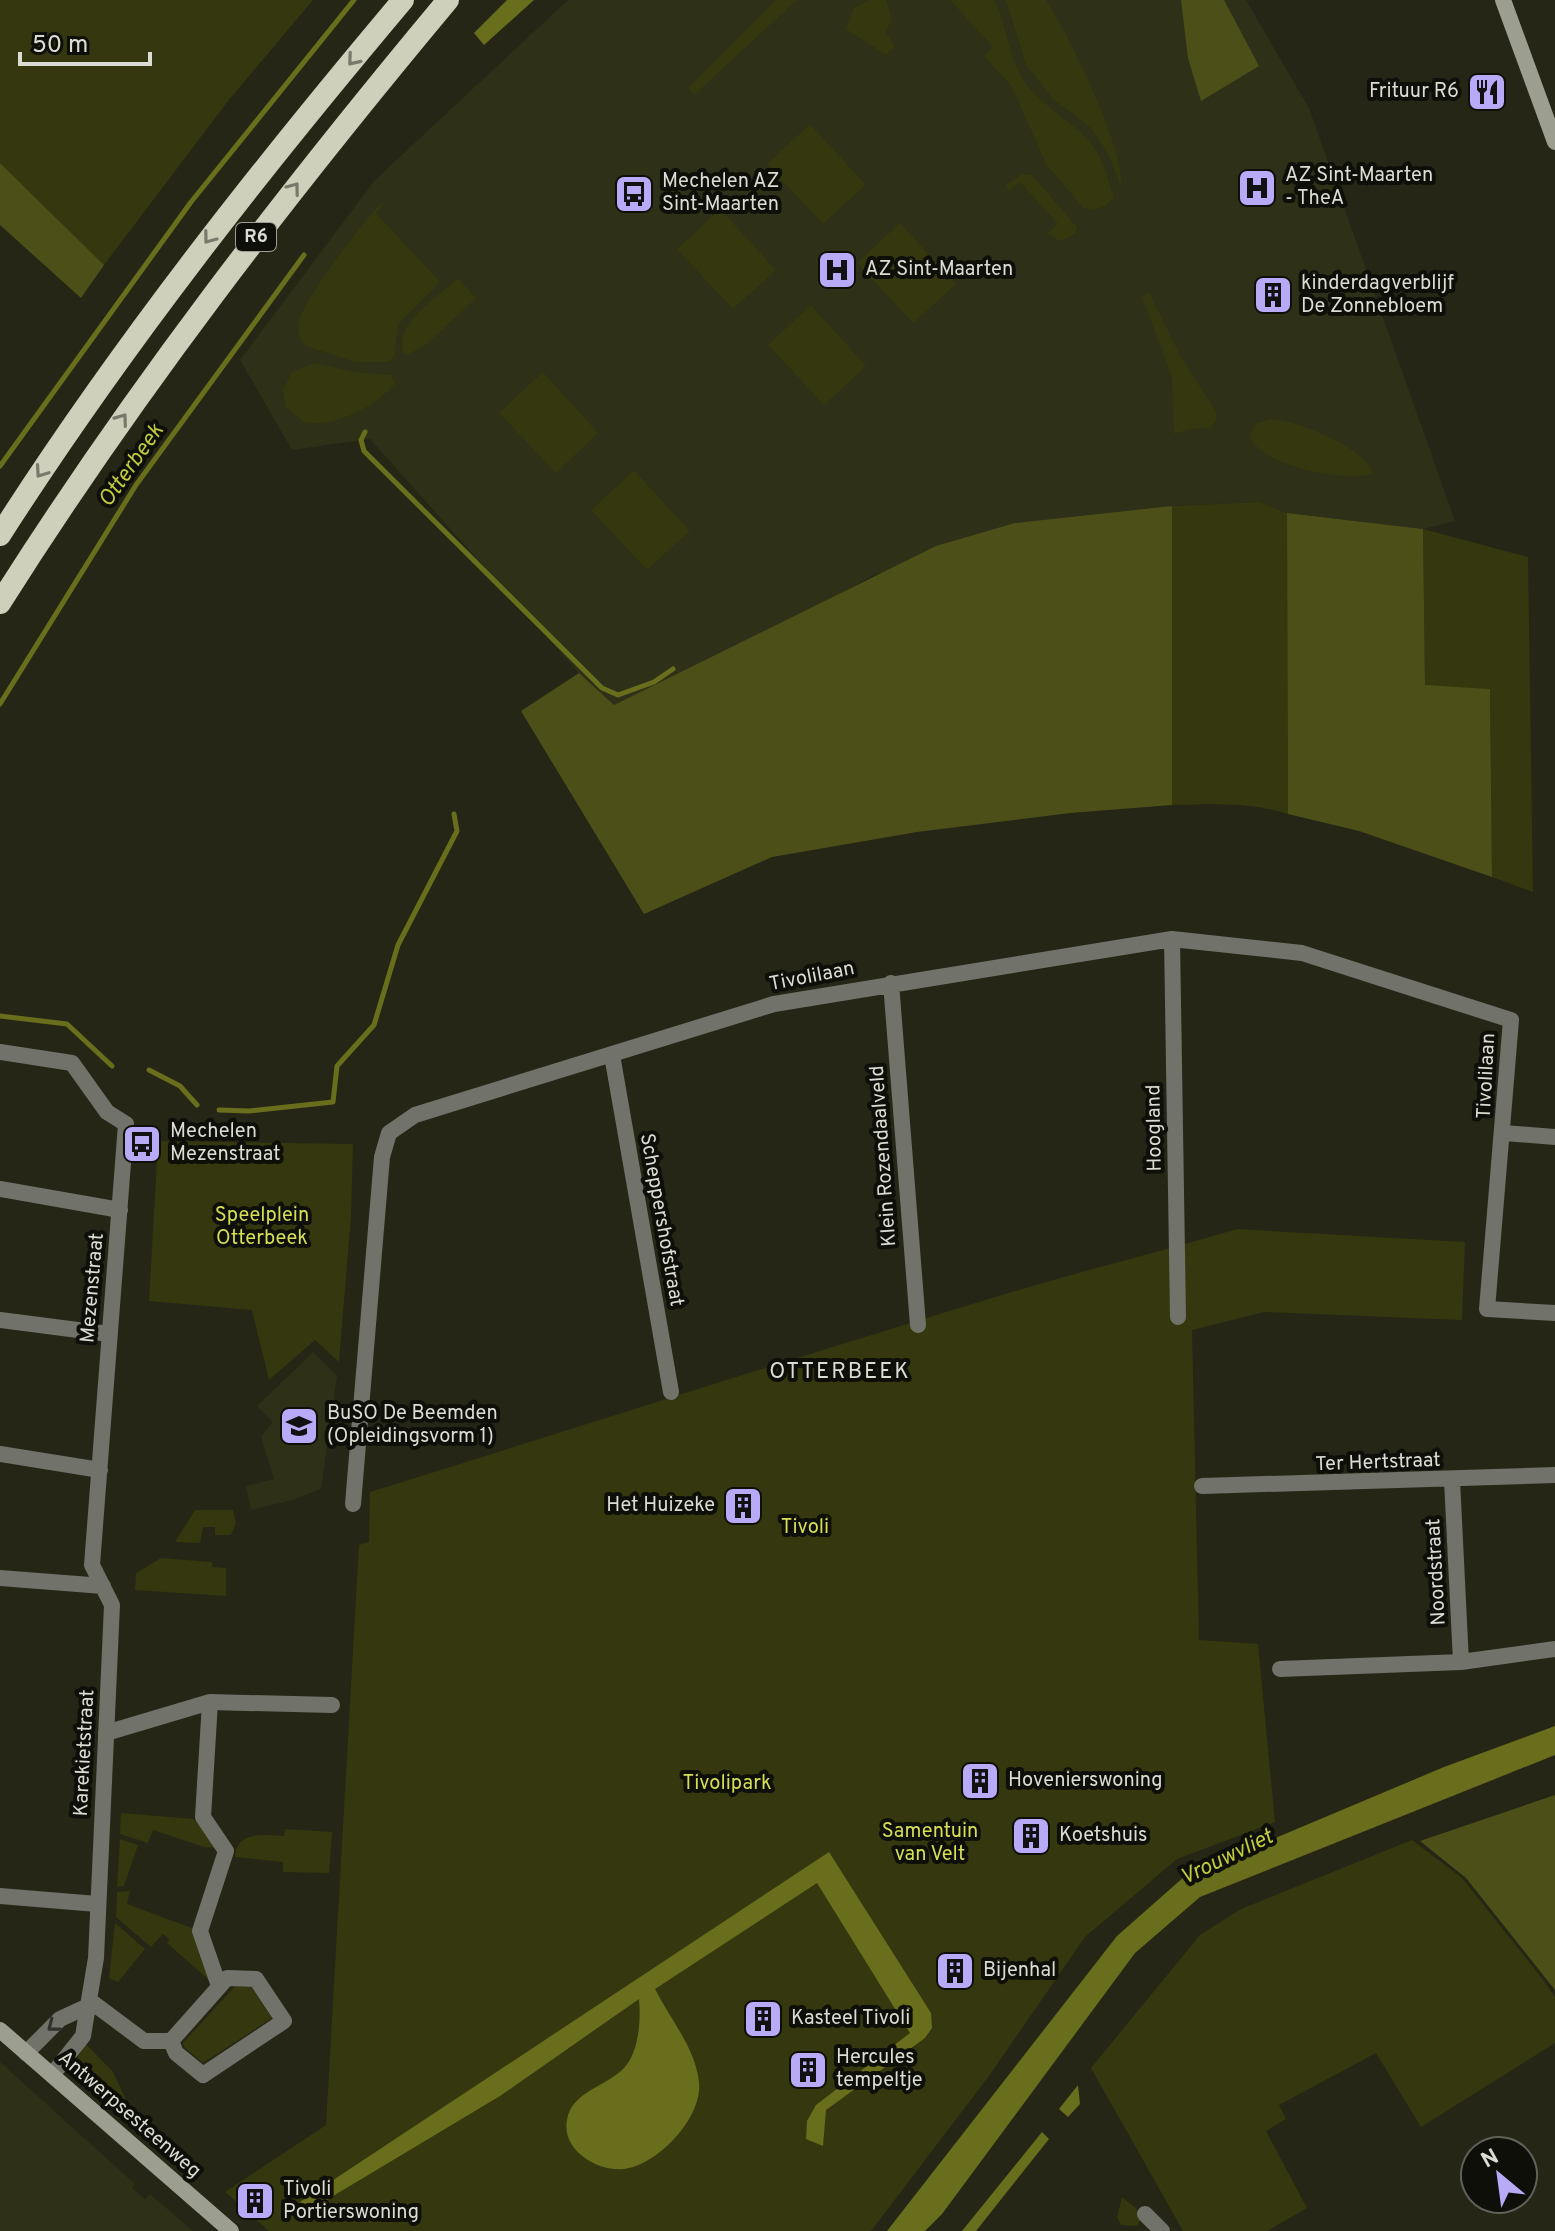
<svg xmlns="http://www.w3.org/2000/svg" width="1555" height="2231" viewBox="0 0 1555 2231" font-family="Overpass,sans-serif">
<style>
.built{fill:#2e3018}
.green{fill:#35370e}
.forest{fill:#4c5018}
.water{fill:#696e1c}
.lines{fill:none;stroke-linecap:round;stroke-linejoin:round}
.stream{stroke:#696e1c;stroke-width:5}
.minor{stroke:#717269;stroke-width:16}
.secondary{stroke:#9c9e90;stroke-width:16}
.trunk{stroke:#ced0bc;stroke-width:22}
.oneway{stroke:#78796b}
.oneway2{stroke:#31322a}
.labels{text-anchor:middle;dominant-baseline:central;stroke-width:8;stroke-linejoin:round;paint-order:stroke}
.shield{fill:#0e0f08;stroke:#9e9e95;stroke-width:2}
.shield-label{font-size:18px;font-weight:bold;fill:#dbdcd2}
.poi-label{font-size:20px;fill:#dbdcd2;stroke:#0e0f08;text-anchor:start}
.street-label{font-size:20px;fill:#dbdcd2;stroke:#0e0f08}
.park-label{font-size:20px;fill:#d6df56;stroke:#0e0f08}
.water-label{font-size:22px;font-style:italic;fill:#c1c93d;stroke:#0e0f08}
.neighbourhood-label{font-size:22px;letter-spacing:2px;fill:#dbdcd2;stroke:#0e0f08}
</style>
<rect width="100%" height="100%" fill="#252615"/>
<path class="built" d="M 568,0 L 1246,0 L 1309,108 L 1455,521 L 1423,529 L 1287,513 L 1260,502 L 1172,506 L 873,575 L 809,612 L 614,705 L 579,673 L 370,439 L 292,450 L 240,360 L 375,180 Z
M 313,1352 L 337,1376 L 321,1489 L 292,1500 L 251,1510 L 246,1486 L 274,1479 L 261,1437 L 273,1422 L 257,1406 Z
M 0,2062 L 135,2184 L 132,2188 L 145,2199 L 150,2194 L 193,2231 L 0,2231 Z"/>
<path class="green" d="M 0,0 L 313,0 L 228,101 L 104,265 L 0,163 Z
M 776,0 L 797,0 L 694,95 L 688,88 Z
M 869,0 L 886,0 L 892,19 L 886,32 L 895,47 L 886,55 L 846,29 L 854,8 Z
M 950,0 L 994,0 C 1008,26 1007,56 1025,82 C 1042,107 1069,118 1089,141 C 1103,157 1108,178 1114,198 C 1105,206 1096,213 1083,208 L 1046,164 L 1012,87 L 984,56 L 993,47 Z
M 1006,0 L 1046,0 C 1067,30 1128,155 1121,188 L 1110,157 L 1091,128 L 1052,98 L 1026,65 Z
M 810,124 L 866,185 L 823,224 L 767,164 Z
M 1022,174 L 1032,175 L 1077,227 L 1075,234 L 1061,241 L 1047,234 L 1058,224 L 1020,182 L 1009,192 L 1006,185 Z
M 385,203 L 376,213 L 440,282 L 398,324 L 394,356 L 389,362 L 355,362 L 306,346 C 298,339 296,329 300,318 C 309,292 360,227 379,205 Z
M 720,209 L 776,270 L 733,309 L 677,249 Z
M 900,223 L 956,284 L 913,323 L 857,263 Z
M 458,278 L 476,298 L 426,345 L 405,356 C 388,328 440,295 458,278 Z
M 1149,292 L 1181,357 L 1216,412 L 1216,421 L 1210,428 L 1190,429 L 1174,434 L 1172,377 L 1142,297 Z
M 811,305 L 866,366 L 824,405 L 768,345 Z
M 314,363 L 354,372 L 391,375 L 395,384 C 376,406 333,429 304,422 L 286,407 L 283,389 L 292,372 Z
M 543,372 L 598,433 L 556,473 L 499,413 Z
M 1273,419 C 1299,422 1366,447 1373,474 C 1347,482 1257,466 1250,435 L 1257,423 Z
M 634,470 L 690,531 L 647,570 L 591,510 Z
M 1260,502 L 1287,513 L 1288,814 C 1250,802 1213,804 1172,805 L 1172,506 Z
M 1423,529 L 1528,557 L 1533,892 L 1492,877 L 1490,689 L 1425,686 Z
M 158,1141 L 353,1144 L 351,1216 L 339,1362 L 315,1340 L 269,1380 L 252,1310 L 149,1301 Z
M 1237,1229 L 1465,1242 L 1462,1320 L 1264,1312 L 1192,1330 L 1199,1640 L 1258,1644 L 1275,1822 L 1177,1859 L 1085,1937 L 989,2076 L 871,2231 L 269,2231 L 225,2192 L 326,2125 L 359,1545 L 369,1542 L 370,1492 C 585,1425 800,1356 1015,1291 C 1089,1269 1163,1251 1237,1229 Z
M 195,1510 L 233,1510 L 236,1523 L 231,1535 L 215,1535 L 215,1527 L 203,1527 L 200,1543 L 175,1542 Z
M 161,1558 L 212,1562 L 212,1567 L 226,1568 L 226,1596 L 135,1590 L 136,1573 Z
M 121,1813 L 194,1819 L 217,1848 L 204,1847 L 153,1830 L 148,1843 L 120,1834 Z
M 285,1829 L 332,1832 L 329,1873 L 283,1872 L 283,1862 L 235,1857 C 237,1830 263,1835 284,1836 Z
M 120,1839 L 138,1845 L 124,1886 L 117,1887 Z
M 1412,1840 L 1462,1878 L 1541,1977 L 1555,1997 L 1555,2043 L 1421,2127 L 1376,2053 L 1279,2105 L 1286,2119 L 1266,2131 L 1307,2208 L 1267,2231 L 1183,2231 L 1091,2068 L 1200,1935 L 1241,1909 Z
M 130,1891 L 127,1904 L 192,1928 L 209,1980 L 167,1943 L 169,1939 L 163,1934 L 151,1947 L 116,1917 L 117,1892 Z
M 115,1923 L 145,1949 L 118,1982 L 109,1978 Z
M 235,1986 L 251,1987 L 272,2018 L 203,2063 L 184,2047 L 183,2043 Z
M 86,2044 L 113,2072 L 134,2117 L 109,2095 L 112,2091 L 97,2077 L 88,2086 L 79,2077 L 78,2056 Z
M 1122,2197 L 1136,2208 L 1140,2220 L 1137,2226 L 1121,2225 L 1117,2217 Z"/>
<path class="forest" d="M 1181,0 L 1224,0 L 1259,66 L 1201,101 L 1188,58 Z
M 0,163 L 104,265 L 81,298 L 0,225 Z
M 1172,506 L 1172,805 L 1070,813 L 917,832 L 772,857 L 644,914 L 521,711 L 579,673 L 614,705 L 936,546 L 1015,523 Z
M 1287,513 L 1423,529 L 1425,685 L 1490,689 L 1492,877 L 1359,831 L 1288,814 Z
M 1555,1795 L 1555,1990 L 1466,1878 L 1420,1841 Z"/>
<path class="water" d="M 507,0 L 534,0 L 484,45 L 474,33 Z
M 1555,1726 L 1555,1755 L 1200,1897 L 1135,1953 L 942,2214 L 925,2231 L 887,2231 L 1117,1936 L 1185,1876 L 1444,1767 Z
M 829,1852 L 931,2013 L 932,2028 L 925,2038 L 826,2110 L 823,2146 L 806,2139 L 807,2121 L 816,2105 L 910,2033 L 817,1883 L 655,1989 C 670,2019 695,2047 699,2082 C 703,2117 658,2165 624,2169 C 598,2172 561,2150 567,2120 C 572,2091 606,2087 624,2068 C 639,2052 641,2020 639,1999 L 500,2096 L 308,2211 L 300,2202 Z
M 1078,2085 L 1080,2104 L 1068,2117 L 1059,2109 Z
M 1042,2132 L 1049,2139 L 976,2231 L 962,2231 Z"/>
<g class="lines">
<path class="stream" d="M 365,432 L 361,440 L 364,451 L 602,688 L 618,695 L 654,682 L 673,669
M 0,466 L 191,202 L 354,0
M 0,704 L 136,485 L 304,255
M 0,1016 L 67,1024 L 112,1066
M 149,1070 L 180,1086 L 197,1105
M 219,1110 L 249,1111 L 333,1102 L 337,1066 L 374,1025 L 398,945 L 457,831 L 454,814"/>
<path class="minor" d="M 1172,939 L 1178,1317
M 891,983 L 918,1325
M 0,1052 L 72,1063 L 107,1112 L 126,1124 L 92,1565 L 112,1605 L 96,1958 L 83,2036 L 52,2075
M 612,1055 L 671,1392
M 1504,1133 L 1555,1137
M 0,1189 L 120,1210
M 0,1320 L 109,1334
M 0,1454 L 100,1470
M 1452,1480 L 1461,1662
M 1202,1486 L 1555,1475
M 353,1504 L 382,1157 L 389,1133 L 415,1115 L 774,1004 L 1172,939 L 1302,953 L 1511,1020 L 1487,1309 L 1555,1313
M 0,1578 L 103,1586
M 1280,1669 L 1461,1662 L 1555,1649
M 106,1733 L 210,1702
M 0,1896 L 97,1904
M 219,1986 L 200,1931 L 226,1851 L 203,1817 L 210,1702 L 332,1705
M 89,2000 L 144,2041 L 171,2041 L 227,1978 L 256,1979 L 284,2021 L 203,2075 L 176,2053 L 171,2041
M 26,2053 L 60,2019 L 86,2007
M 1145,2214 L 1162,2231"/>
<path class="secondary" d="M 1503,0 L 1555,142
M 0,2030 L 231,2231"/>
<path class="trunk" d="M 0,535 C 121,346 259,171 403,0
M 0,603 C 134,391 287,193 448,0"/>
</g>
<defs><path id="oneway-chevron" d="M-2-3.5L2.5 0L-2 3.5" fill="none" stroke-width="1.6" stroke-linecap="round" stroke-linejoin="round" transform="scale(2)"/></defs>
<g class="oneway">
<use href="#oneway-chevron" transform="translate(353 60) rotate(130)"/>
<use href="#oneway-chevron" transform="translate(294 188) rotate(-53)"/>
<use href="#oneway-chevron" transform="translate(209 238) rotate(127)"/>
<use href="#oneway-chevron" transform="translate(122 419) rotate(-54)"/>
<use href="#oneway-chevron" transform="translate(41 472) rotate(125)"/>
</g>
<use class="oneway2" href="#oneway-chevron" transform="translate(53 2026) rotate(142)"/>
<defs>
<g id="restaurant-square" transform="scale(2)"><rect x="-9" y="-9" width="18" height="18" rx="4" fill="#b9aaf7" stroke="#0e0f08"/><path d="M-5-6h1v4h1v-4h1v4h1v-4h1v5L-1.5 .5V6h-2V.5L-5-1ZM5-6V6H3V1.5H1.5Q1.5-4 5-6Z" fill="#111"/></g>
<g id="hospital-square" transform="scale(2)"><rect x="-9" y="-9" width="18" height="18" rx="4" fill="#b9aaf7" stroke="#0e0f08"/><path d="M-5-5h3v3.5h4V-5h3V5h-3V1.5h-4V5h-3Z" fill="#111"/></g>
<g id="bus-square" transform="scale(2)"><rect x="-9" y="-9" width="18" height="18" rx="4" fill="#b9aaf7" stroke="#0e0f08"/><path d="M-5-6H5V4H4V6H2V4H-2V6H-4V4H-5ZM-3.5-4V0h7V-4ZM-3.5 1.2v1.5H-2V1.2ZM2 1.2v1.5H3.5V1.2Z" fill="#111"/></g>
<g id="building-square" transform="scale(2)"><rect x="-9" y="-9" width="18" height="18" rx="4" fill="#b9aaf7" stroke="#0e0f08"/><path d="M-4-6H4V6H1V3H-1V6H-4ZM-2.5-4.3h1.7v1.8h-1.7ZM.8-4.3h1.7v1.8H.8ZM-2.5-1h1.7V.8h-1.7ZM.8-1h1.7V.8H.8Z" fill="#111"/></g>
<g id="school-square" transform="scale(2)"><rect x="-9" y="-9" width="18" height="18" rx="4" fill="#b9aaf7" stroke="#0e0f08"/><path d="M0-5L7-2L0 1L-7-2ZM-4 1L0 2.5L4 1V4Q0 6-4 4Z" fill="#111"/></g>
</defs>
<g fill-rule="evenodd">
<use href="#restaurant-square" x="1487" y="92"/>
<use href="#hospital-square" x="1257" y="188"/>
<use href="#bus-square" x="634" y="194"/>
<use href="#hospital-square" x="837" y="270"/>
<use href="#building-square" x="1273" y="295"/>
<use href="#bus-square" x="142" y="1144"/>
<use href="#school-square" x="299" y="1426"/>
<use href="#building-square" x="743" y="1506"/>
<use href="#building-square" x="980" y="1781"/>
<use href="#building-square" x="1031" y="1836"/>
<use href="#building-square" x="955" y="1971"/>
<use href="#building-square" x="763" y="2019"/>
<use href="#building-square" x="808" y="2070"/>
<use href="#building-square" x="255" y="2201"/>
</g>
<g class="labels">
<rect class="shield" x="236" y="223" width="40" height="28" rx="6"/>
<g class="shield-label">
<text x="256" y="237">R6</text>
</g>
<g class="poi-label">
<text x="1459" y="92" text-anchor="end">Frituur R6</text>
<text x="1285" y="176">AZ Sint-Maarten<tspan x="1285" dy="23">- TheA</tspan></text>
<text x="662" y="182">Mechelen AZ<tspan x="662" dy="23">Sint-Maarten</tspan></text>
<text x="865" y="270">AZ Sint-Maarten</text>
<text x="1301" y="284">kinderdagverblijf<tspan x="1301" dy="23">De Zonnebloem</tspan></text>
<text x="170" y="1132">Mechelen<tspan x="170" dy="23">Mezenstraat</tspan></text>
<text x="327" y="1414">BuSO De Beemden<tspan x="327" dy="23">(Opleidingsvorm 1)</tspan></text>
<text x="715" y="1506" text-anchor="end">Het Huizeke</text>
<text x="1008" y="1781">Hovenierswoning</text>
<text x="1059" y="1836">Koetshuis</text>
<text x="983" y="1971">Bijenhal</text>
<text x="791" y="2019">Kasteel Tivoli</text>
<text x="836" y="2058">Hercules<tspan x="836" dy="23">tempeltje</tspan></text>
<text x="283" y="2190">Tivoli<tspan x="283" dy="23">Portierswoning</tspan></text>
</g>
<g class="street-label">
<text transform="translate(812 977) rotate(-11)">Tivolilaan</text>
<text transform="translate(1487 1076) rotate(-87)">Tivolilaan</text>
<text transform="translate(1155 1128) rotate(-91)">Hoogland</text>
<text transform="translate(884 1156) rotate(-94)">Klein Rozendaalveld</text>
<text transform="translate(661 1220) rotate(80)">Scheppershofstraat</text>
<text transform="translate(93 1288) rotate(-85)">Mezenstraat</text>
<text transform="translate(1378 1463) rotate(-2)">Ter Hertstraat</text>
<text transform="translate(1437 1572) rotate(-93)">Noordstraat</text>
<text transform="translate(85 1753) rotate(-87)">Karekietstraat</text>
<text transform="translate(129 2115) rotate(41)">Antwerpsesteenweg</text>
</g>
<g class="park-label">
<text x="262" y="1216">Speelplein<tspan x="262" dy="23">Otterbeek</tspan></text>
<text x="805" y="1528">Tivoli</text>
<text x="727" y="1784">Tivolipark</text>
<text x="930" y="1832">Samentuin<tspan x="930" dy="23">van Velt</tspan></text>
</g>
<g class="water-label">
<text transform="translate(132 466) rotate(-55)">Otterbeek</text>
<text transform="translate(1227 1858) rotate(-26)">Vrouwvliet</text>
</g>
<g class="neighbourhood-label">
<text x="840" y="1372">OTTERBEEK</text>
</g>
</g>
<g transform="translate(1499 2175) rotate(331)"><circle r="38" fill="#0e0f08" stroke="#606159" stroke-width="2"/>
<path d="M0-6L14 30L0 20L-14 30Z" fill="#b9aaf7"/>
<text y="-12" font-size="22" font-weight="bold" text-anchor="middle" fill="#dbdcd2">N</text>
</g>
<path d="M20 52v12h130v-12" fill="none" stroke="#dbdcd2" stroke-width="4"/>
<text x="32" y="52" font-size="24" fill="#dbdcd2" stroke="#0e0f08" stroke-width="6" paint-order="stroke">50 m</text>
</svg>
